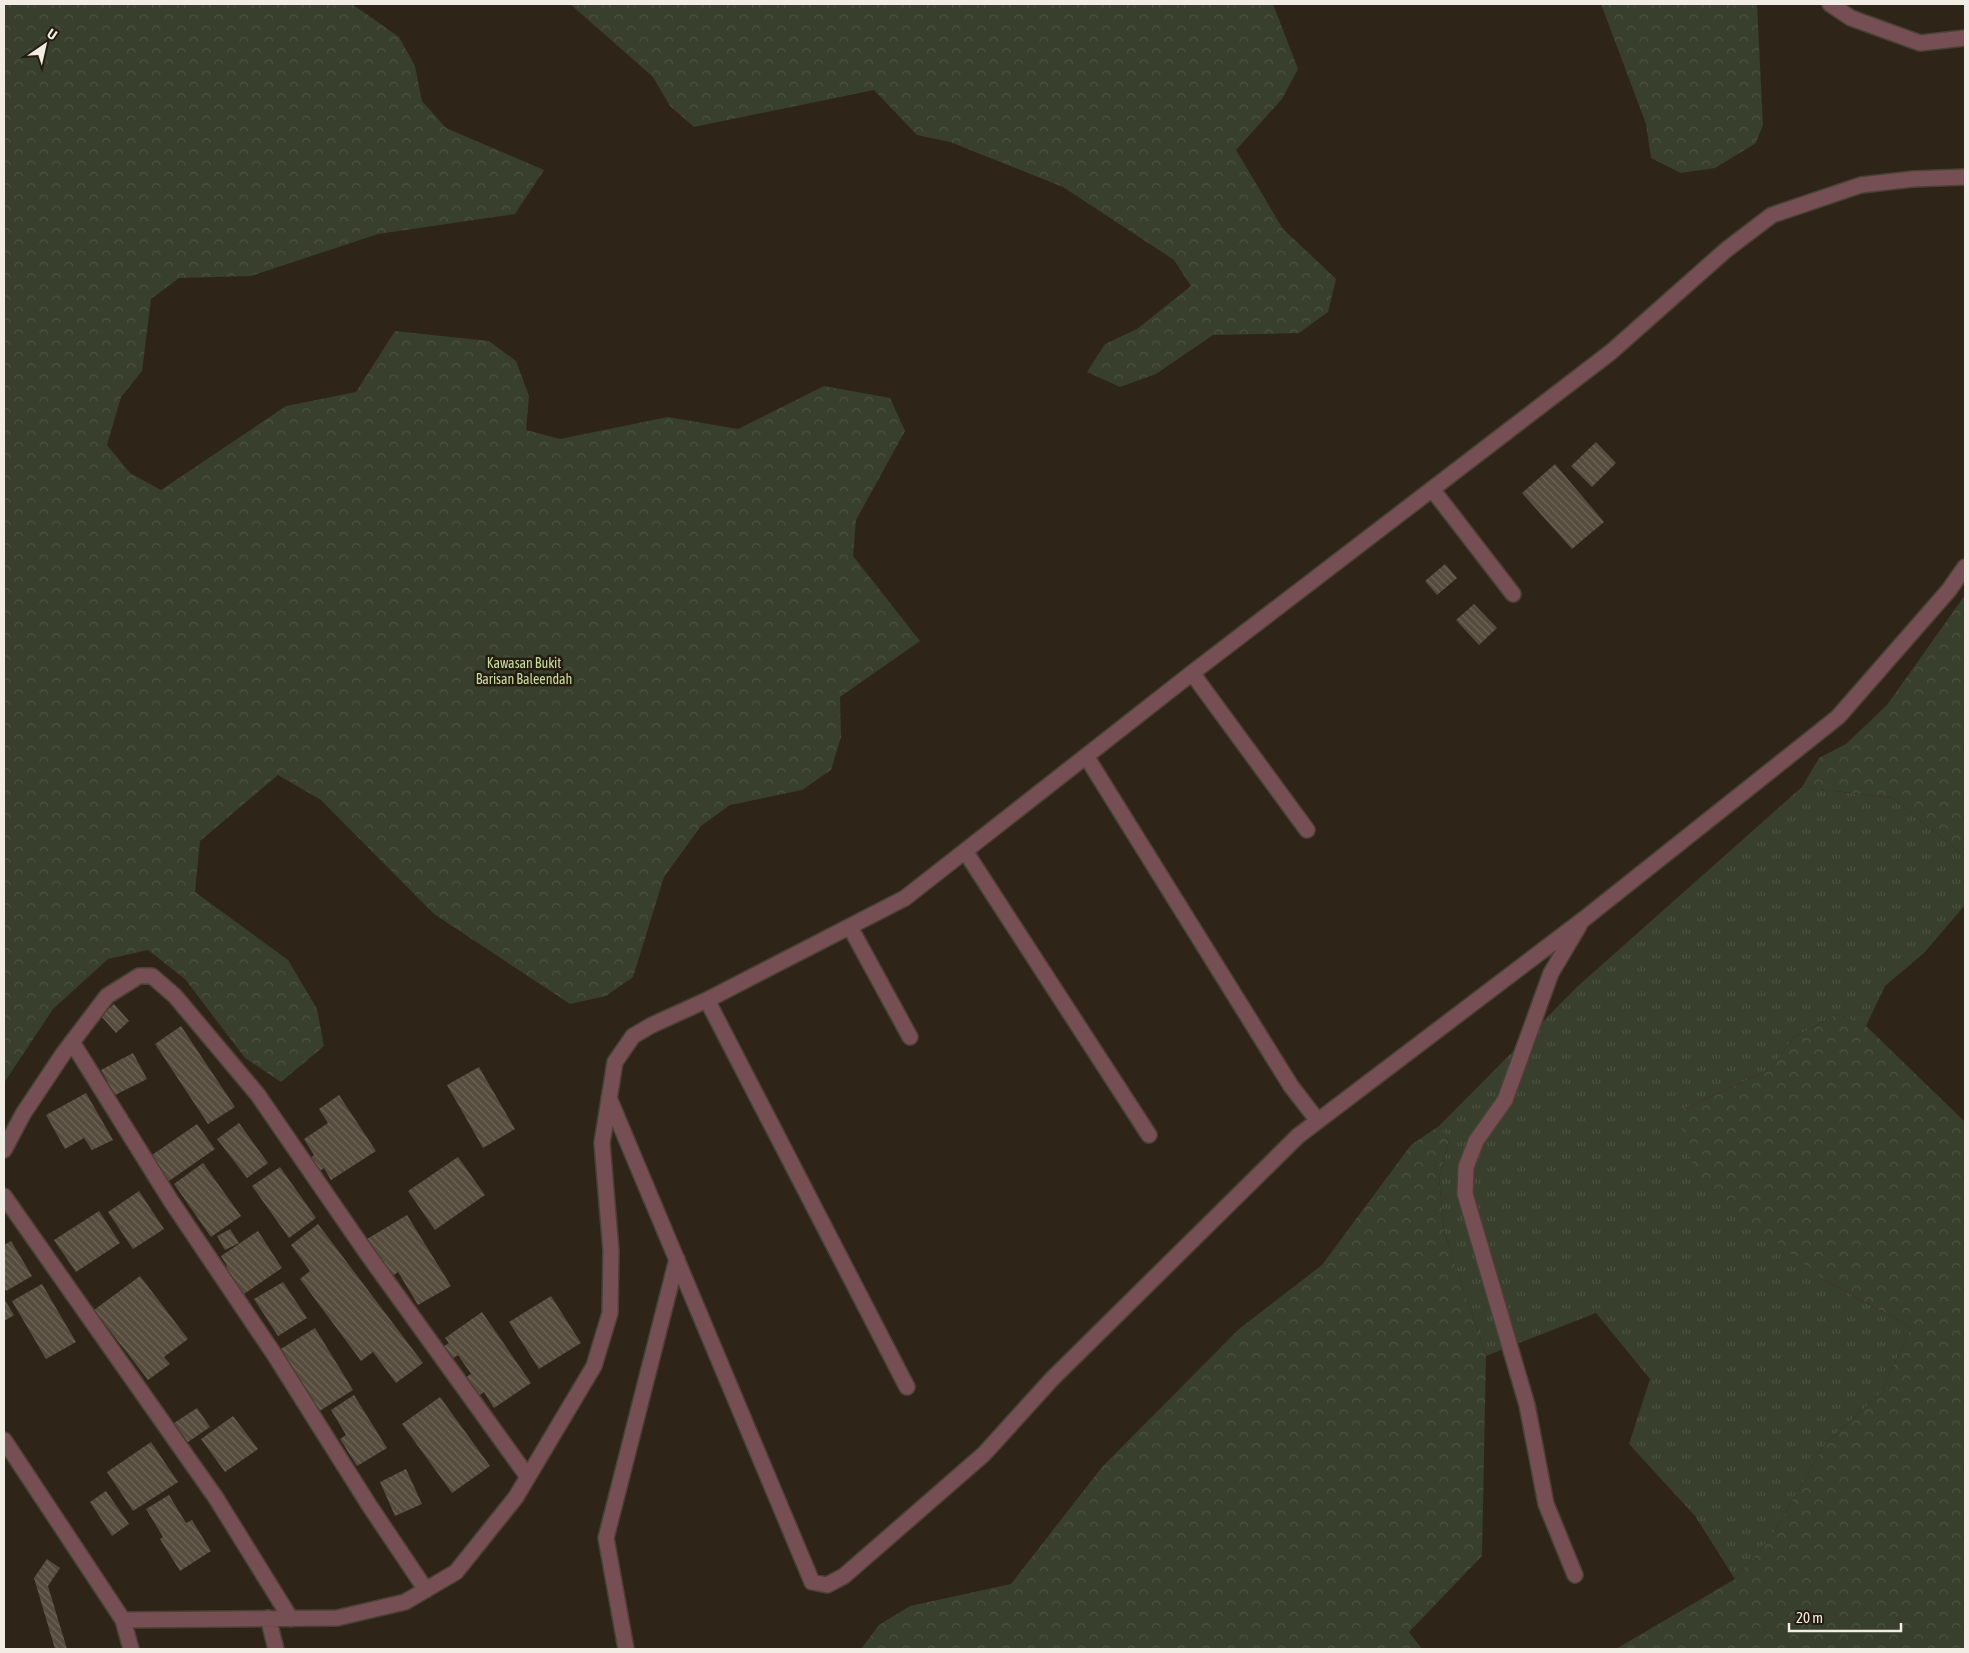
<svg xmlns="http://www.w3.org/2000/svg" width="1969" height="1653" viewBox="0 0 1969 1653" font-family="'Asap Condensed',sans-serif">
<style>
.grass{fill:url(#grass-tufts)}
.forest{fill:url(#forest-crowns)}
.building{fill:url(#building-back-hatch)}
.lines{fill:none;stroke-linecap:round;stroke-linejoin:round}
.minor-casing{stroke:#494135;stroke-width:18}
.minor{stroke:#754f53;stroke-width:15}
.labels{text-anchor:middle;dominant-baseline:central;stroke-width:5;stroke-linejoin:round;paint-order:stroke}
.park-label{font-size:14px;fill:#c7dda0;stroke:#241c0f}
</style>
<defs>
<pattern id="grass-tufts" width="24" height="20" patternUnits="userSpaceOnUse" patternTransform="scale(1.25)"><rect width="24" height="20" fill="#383f2c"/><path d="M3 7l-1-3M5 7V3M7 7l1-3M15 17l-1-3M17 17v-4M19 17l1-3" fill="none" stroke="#4c5240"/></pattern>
<pattern id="forest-crowns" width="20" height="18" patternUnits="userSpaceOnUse" patternTransform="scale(1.25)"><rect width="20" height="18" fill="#383f2c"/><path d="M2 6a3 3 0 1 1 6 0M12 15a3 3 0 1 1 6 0" fill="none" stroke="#4c5240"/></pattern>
<pattern id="building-back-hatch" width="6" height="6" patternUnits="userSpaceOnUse" patternTransform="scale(1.25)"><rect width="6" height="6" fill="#554c3d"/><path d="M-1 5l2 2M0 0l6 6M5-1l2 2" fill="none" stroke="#6e6659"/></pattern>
</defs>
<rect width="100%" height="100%" fill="#2e2518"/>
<path class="grass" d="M 1802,787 L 1893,798 L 1965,857 L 1965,905 L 1924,953 L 1885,986 L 1866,1026 L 1837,1014 L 1793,1038 L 1771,1069 L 1679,1111 L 1826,1281 L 1911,1327 L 1881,1393 L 1826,1443 L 1771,1537 L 1735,1579 L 1695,1516 L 1629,1444 L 1650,1379 L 1596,1313 L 1486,1356 L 1444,1231 L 1439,1177 L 1449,1141 L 1439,1126 L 1578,986 Z"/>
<path class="forest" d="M 4,4 L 352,4 L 399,37 L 415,66 L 422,101 L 446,128 L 544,170 L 515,214 L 378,234 L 251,276 L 179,278 L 151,299 L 142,371 L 121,397 L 107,445 L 130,473 L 161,490 L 286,406 L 356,392 L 395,331 L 489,341 L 516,361 L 529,396 L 526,430 L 560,439 L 668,417 L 738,429 L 824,386 L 890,398 L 905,431 L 856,520 L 853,556 L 920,641 L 840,697 L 841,737 L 831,770 L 802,790 L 730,805 L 701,826 L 664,877 L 633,977 L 606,996 L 570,1004 L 434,914 L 321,800 L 278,775 L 200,841 L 195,892 L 288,960 L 317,1009 L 324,1046 L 281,1082 L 245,1058 L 185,979 L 148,950 L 108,959 L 53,1009 L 4,1083 Z
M 570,4 L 1273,4 L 1298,69 L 1282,99 L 1236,150 L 1283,229 L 1336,279 L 1328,312 L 1299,333 L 1213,335 L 1156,374 L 1120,387 L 1087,372 L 1105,344 L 1137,329 L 1191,286 L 1174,260 L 1063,187 L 950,142 L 917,135 L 874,90 L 694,127 L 670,106 L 653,77 Z
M 1601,4 L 1757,4 L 1763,125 L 1756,143 L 1715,168 L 1681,173 L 1651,158 L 1646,124 Z
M 1965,595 L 1965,857 L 1893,798 L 1802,787 L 1819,758 L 1846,744 L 1887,705 Z
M 1837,1014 L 1866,1026 L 1965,1122 L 1965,1649 L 1616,1649 L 1735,1579 L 1771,1537 L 1826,1443 L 1881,1393 L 1911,1327 L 1826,1281 L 1703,1185 L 1684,1145 L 1679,1111 L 1771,1069 L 1793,1038 Z
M 1439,1126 L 1449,1141 L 1439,1177 L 1444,1231 L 1486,1356 L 1482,1556 L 1409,1632 L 1422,1649 L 861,1649 L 879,1625 L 910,1606 L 1011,1584 L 1102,1467 L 1239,1329 L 1322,1265 L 1411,1145 Z"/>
<path class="building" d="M 1596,442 L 1616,463 L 1592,487 L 1571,466 Z
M 1555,464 L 1604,522 L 1572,549 L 1522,493 Z
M 1445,564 L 1457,578 L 1437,595 L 1425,581 Z
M 1474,604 L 1497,628 L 1479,645 L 1456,620 Z
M 114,1004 L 129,1021 L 116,1033 L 101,1016 Z
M 181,1026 L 235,1107 L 208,1124 L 155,1044 Z
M 133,1053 L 147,1079 L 115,1095 L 101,1070 Z
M 479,1067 L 515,1129 L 483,1148 L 447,1085 Z
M 86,1093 L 113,1140 L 92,1150 L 84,1138 L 65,1149 L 46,1115 Z
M 339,1095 L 376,1151 L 331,1180 L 324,1168 L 317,1173 L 308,1159 L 314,1155 L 304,1139 L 328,1123 L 319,1109 Z
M 239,1123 L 268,1163 L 247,1178 L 217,1139 Z
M 197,1124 L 215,1149 L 166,1183 L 159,1173 L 162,1171 L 152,1155 Z
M 458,1157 L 485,1195 L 435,1230 L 408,1191 Z
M 203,1163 L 241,1216 L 211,1237 L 174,1184 Z
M 280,1167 L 316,1218 L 289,1238 L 252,1186 Z
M 139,1191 L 164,1229 L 133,1249 L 108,1212 Z
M 99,1211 L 120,1243 L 76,1272 L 54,1240 Z
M 407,1215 L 451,1286 L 418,1305 L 398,1272 L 391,1277 L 367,1239 Z
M 318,1224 L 423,1363 L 396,1383 L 373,1352 L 361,1361 L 300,1279 L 310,1271 L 291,1245 Z
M 230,1229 L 239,1243 L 225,1250 L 217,1236 Z
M 258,1231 L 282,1268 L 241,1296 L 223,1269 L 227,1266 L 221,1256 Z
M 11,1241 L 32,1276 L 6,1291 L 4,1287 L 4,1245 Z
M 140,1276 L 188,1339 L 164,1357 L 170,1364 L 148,1380 L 94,1310 Z
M 283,1282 L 307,1318 L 278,1336 L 254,1299 Z
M 42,1284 L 76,1342 L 46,1359 L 12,1301 Z
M 551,1296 L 581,1343 L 539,1369 L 509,1322 Z
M 4,1299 L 14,1315 L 4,1321 Z
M 482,1312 L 531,1383 L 494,1408 L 484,1392 L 476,1398 L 463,1379 L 471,1374 L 458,1355 L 448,1362 L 440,1349 L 449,1343 L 445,1338 Z
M 315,1328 L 353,1390 L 318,1412 L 279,1350 Z
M 354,1395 L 387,1448 L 357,1466 L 340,1439 L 346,1435 L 331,1410 Z
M 440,1397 L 490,1466 L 452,1493 L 402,1424 Z
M 197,1408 L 210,1427 L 188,1442 L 174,1423 Z
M 233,1416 L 258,1449 L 225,1472 L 201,1439 Z
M 151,1442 L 178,1482 L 133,1511 L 107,1472 Z
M 406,1469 L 422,1504 L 395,1516 L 380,1482 Z
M 106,1491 L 129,1524 L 112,1536 L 90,1502 Z
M 169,1495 L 186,1523 L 192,1520 L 211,1551 L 180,1571 L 160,1539 L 163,1537 L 146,1509 Z
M 47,1559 L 60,1568 L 48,1586 L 67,1649 L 55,1649 L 34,1578 Z"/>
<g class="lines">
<g class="minor-casing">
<path id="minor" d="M 1830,4 L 1851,18 L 1920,43 L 1965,38
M 1432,489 L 1513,594
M 1192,673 L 1307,830
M 1086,756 L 1291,1086 L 1318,1121
M 965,851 L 1149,1135
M 850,927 L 910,1037
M 707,1000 L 907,1387
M 72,1042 L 171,1201 L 274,1354 L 369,1505 L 426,1590
M 609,1098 L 812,1582 L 827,1585 L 844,1576 L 984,1454 L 1052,1379 L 1298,1136 L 1584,919 L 1838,717 L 1949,590 L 1965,567
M 4,1150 L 23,1114 L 63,1054 L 107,996 L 139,976 L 152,976 L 175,996 L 258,1095 L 366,1252 L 528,1477
M 4,1196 L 216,1498 L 291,1619
M 4,1440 L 123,1620 L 131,1649
M 1575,1575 L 1546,1504 L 1527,1405 L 1465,1194 L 1466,1167 L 1476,1141 L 1505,1100 L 1551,973 L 1579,926
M 268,1618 L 276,1649
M 123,1620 L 337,1618 L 405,1602 L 456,1572 L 516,1497 L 594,1366 L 610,1313 L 611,1251 L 602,1143 L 615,1062 L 633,1036 L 652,1025 L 707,1000 L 905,898 L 1192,673 L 1611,352 L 1726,250 L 1772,215 L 1861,185 L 1913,179 L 1965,177
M 626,1649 L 606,1538 L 677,1259"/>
</g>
<use href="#minor" class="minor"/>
</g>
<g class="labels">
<g class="park-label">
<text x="524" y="663">Kawasan Bukit<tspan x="524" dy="16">Barisan Baleendah</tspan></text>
</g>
</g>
<rect width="1969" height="1653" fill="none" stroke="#f2ede4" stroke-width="10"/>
<g transform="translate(45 45) rotate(34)" stroke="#241c0f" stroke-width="4" paint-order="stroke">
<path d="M0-4L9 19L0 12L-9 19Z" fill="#f2ede4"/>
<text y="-8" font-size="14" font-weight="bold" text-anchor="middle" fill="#f2ede4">U</text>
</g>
<path d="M1789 1623v8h112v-8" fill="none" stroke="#f2ede4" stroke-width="2.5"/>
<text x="1796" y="1623" font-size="15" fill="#f2ede4" stroke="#241c0f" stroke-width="4" paint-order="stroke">20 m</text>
</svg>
